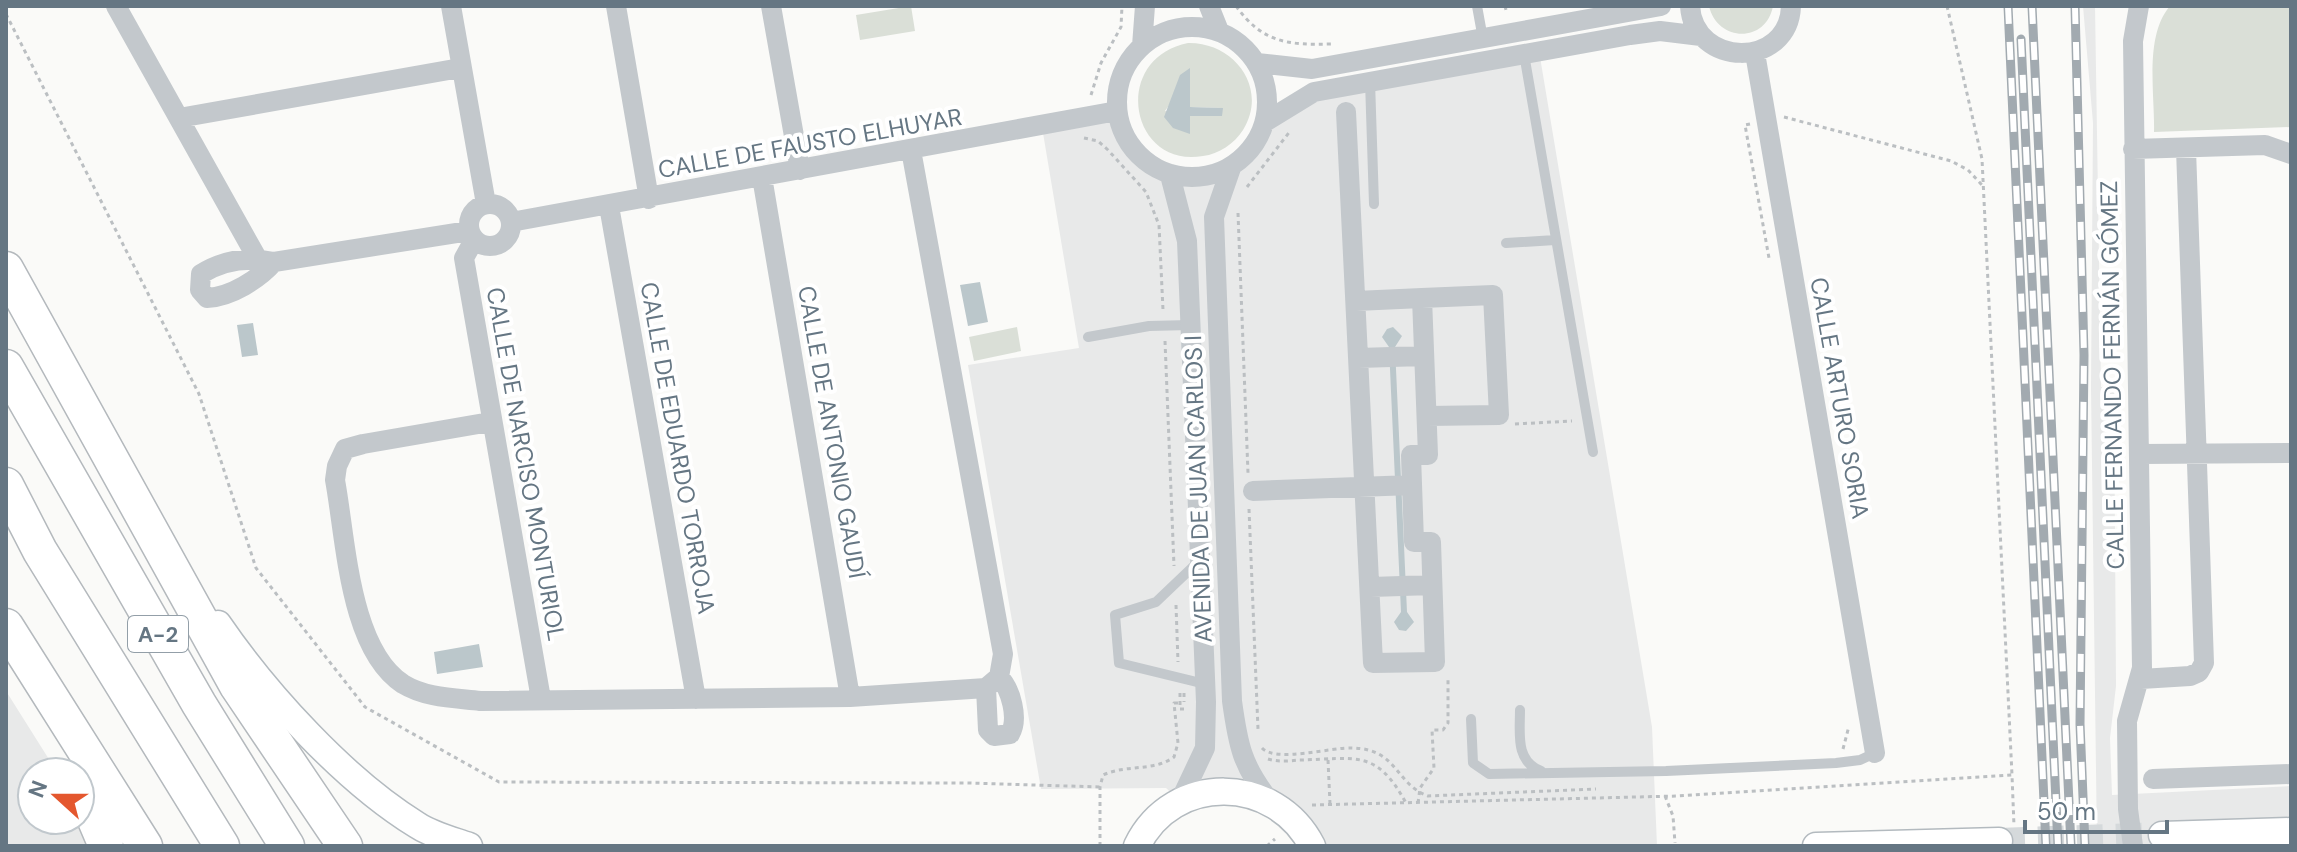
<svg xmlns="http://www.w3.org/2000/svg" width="2297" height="852" viewBox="0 0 2297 852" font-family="'DM Sans',sans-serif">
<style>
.built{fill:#e8e9e9}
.green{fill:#dadfd7;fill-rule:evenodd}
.water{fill:#bbc7cb}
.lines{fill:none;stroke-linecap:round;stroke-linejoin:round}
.secondary-tunnel{stroke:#d5d9db;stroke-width:26;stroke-dasharray:26 13;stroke-linecap:butt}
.secondary-casing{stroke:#b3babf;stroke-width:29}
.highway-casing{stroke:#b4b9bd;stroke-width:37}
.path{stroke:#bbbfc2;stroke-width:3;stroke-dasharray:4 4;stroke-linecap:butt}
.lane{stroke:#c3c8cc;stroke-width:10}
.street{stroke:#c3c8cc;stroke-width:20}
.secondary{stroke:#fff;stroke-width:26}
.highway{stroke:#fff;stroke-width:34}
.rail-casing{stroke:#a2aab0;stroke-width:9}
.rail{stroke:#fff;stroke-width:6;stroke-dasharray:18;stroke-linecap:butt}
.labels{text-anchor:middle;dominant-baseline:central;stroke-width:8;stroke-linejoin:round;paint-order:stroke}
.shield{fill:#fff;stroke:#939fa8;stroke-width:2}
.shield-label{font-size:22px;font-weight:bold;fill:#657683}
.street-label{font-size:24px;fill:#657683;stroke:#fff}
</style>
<rect width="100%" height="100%" fill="#fafaf8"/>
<path class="built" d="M 2083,6 L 2095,6 L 2101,387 L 2114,386 L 2116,686 L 2110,738 L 2112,795 L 2291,786 L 2291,846 L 2097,846 L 2091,388 L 2093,123 Z
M 1539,51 L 1652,727 L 1657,846 L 1317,846 L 1283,809 L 1180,801 L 1166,788 L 1041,789 L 968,365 L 1079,348 L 1042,127 L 1117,111 L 1123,132 L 1134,151 L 1150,165 L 1170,175 L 1191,178 L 1211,176 L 1231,168 L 1249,152 L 1265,122 L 1300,98 Z
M 6,691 L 57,772 L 32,772 L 32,820 L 80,820 L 103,846 L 6,846 Z"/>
<path class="green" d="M 911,6 L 915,31 L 860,40 L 856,15 Z
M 1709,6 L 1773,6 C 1766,44 1717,42 1709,6 Z
M 2170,6 L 2291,6 L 2291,127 L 2154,132 C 2155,95 2144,36 2170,6 Z
M 1188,43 C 1234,42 1269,88 1243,130 C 1234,144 1219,154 1203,156 C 1130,169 1110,59 1188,43 ZM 1190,69 L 1190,107 L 1222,108 L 1221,116 L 1190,116 L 1165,111 C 1177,96 1176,82 1190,69 Z
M 1017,327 L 1021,351 L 974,361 L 969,337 Z"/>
<path class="water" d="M 1190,68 L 1190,107 L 1223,108 L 1222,116 L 1190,116 L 1190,134 L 1173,128 L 1164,117 L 1180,75 Z
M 980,282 L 988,322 L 968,326 L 960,285 Z
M 253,323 L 258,355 L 242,357 L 237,325 Z
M 1393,327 L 1402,336 L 1395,347 L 1407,612 L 1414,622 L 1406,631 L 1399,630 L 1394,622 L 1401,612 L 1389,347 L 1382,337 L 1387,329 Z
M 479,644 L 483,667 L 437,674 L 434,652 Z"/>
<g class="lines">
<path class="secondary-tunnel" d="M 1999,841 L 2162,835"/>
<g class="secondary-casing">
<path id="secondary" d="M 218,624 C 266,694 344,780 417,825 C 432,835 452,840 469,846
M 2162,835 L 2291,831
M 1137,846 C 1173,772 1276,775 1312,846
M 1816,846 L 1999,841"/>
</g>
<g class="highway-casing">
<path id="highway" d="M 6,269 L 237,686 L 345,846
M 6,367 L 199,704 L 287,846
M 6,485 L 40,551 L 222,846
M 6,626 L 145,846
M 80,785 L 106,846"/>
</g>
<path class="path" d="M 1236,6 C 1263,44 1290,45 1331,44
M 1505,6 L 1506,10
M 1947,6 L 1982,159 L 2012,775
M 6,14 L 199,394 L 256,568 L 365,707 L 499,782 L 970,783 L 1100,787
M 1091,95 L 1101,63 L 1121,27 L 1122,6
M 1784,117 L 1951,161 L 1968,170 L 1982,185
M 1750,124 L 1745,125 L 1769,258
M 1084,138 L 1098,141 L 1108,150 L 1146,192 L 1159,225 L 1163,310
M 1247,187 L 1291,130
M 1238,213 L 1248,473
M 1165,341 L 1174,566
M 1515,424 L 1572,421
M 1249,509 L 1258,729
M 1176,605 L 1178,662
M 1180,693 L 1180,709 L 1185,709
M 1184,693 L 1184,702
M 1262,748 C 1276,763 1331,747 1353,748 C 1398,749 1395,784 1428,796 L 1596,789
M 1843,749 L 1849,726
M 1268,759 C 1278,762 1289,761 1299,760 C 1356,759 1376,748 1406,803
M 1328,760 L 1330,804
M 1665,796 L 1673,816 L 1675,843
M 1418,803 L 1420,788 L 1434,768 L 1432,730 L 1443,730 L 1448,723 L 1448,677
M 1312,805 L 1677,796 L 2012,775 L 2014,826
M 1100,846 L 1100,787 L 1103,775 C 1127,764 1153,772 1174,757 L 1178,743 L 1174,703 L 1181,703
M 1267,846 L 1275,839"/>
<path class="lane" d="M 1477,6 L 1483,39
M 1524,54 L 1593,452
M 1370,81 L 1374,204
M 1506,243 L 1555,240
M 1088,337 L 1149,326 L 1190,325
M 1198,562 L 1156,602 L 1115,615 L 1119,663 L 1205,684
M 1520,710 C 1520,734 1515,761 1541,771
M 1471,719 L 1473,763 L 1489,774 L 1666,771 L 1836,763 L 1860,760 L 1875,753"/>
<path class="street" d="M 116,6 L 257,258
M 451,6 L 486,204
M 616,6 L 649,199
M 771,6 L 800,170
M 1209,6 L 1219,31
M 1690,6 C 1694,68 1789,69 1791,6
M1117 102a75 75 0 1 1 150 0a75 75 0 1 1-150 0Z
M 1142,46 L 1145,6
M 1755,53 L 1875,753
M 1257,63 L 1312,69 L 1661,6
M 1346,112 L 1373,663 L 1435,662 L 1431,542 L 1414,542 L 1411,455 L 1428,455 L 1422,298 L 1356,301
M 179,118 L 460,68
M 1265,122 L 1314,92 L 1630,35 L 1660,31 L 1701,36
M 2133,149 L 2265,145 L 2291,154
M 1231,168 L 1214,217 L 1232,701 C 1238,745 1242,766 1270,801
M 1170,175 L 1187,241 L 1206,702 L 1205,748 L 1180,801
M 762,177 L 850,697
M469 225a21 21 0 1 1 42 0a21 21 0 1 1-42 0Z
M 609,206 L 696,699
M 511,222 L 1117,111
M 474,240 L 464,258 L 541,699
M 274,262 C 259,279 231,297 207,298 L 200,290 L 201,274 C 223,260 249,257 274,262 L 469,231
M 1422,298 L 1493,295 L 1499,415 L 1427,416
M 1359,358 L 1423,356
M 490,422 L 363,444 L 345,449 L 337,466 L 335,480 C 346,539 349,649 403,684 C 426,698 454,698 480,701 L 850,697 L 986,688 L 999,677 L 1003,654 L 911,150
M 2141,454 L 2291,453
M 1253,491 L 1412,485
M 1371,587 L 1432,585
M 2141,679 L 2190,676 L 2199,672 L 2204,663 L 2186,149
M 986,688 L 988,730 L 994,736 L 1010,734 C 1019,719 1011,689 999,677
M 2153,779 L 2291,774
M 2133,846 L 2128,809 L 2127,721 L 2142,668 L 2133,41 L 2139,6"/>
<use href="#secondary" class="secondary"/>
<use href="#highway" class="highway"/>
<g class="rail-casing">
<path id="rail" d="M 2008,6 L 2046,846
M 2032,6 L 2071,846
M 2075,6 L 2084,355 L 2080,724 L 2085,846
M 2021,39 L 2058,846"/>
</g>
<use href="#rail" class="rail"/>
</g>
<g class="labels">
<rect class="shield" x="128" y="616" width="60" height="36" rx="6"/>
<g class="shield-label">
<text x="158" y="634">A-2</text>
</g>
<g class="street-label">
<text transform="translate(810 143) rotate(-10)">CALLE DE FAUSTO ELHUYAR</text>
<text transform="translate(2112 375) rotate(-91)">CALLE FERNANDO FERNÁN GÓMEZ</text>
<text transform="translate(1840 398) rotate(80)">CALLE ARTURO SORIA</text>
<text transform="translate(832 432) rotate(80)">CALLE DE ANTONIO GAUDÍ</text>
<text transform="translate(678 448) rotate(80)">CALLE DE EDUARDO TORROJA</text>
<text transform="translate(526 464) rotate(80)">CALLE DE NARCISO MONTURIOL</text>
<text transform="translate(1198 489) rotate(-92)">AVENIDA DE JUAN CARLOS I</text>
</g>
</g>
<rect width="2297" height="852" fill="none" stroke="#657683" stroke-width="16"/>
<g transform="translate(56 796) rotate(291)"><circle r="38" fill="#ffffff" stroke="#c1c8cd" stroke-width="2"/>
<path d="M0-6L14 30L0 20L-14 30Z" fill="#e4572e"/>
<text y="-12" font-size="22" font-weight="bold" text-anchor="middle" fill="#657683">N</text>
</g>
<path d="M2025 820v12h142v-12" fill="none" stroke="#657683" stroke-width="4"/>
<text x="2037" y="820" font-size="24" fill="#657683" stroke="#ffffff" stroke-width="6" paint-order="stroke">50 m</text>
</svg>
